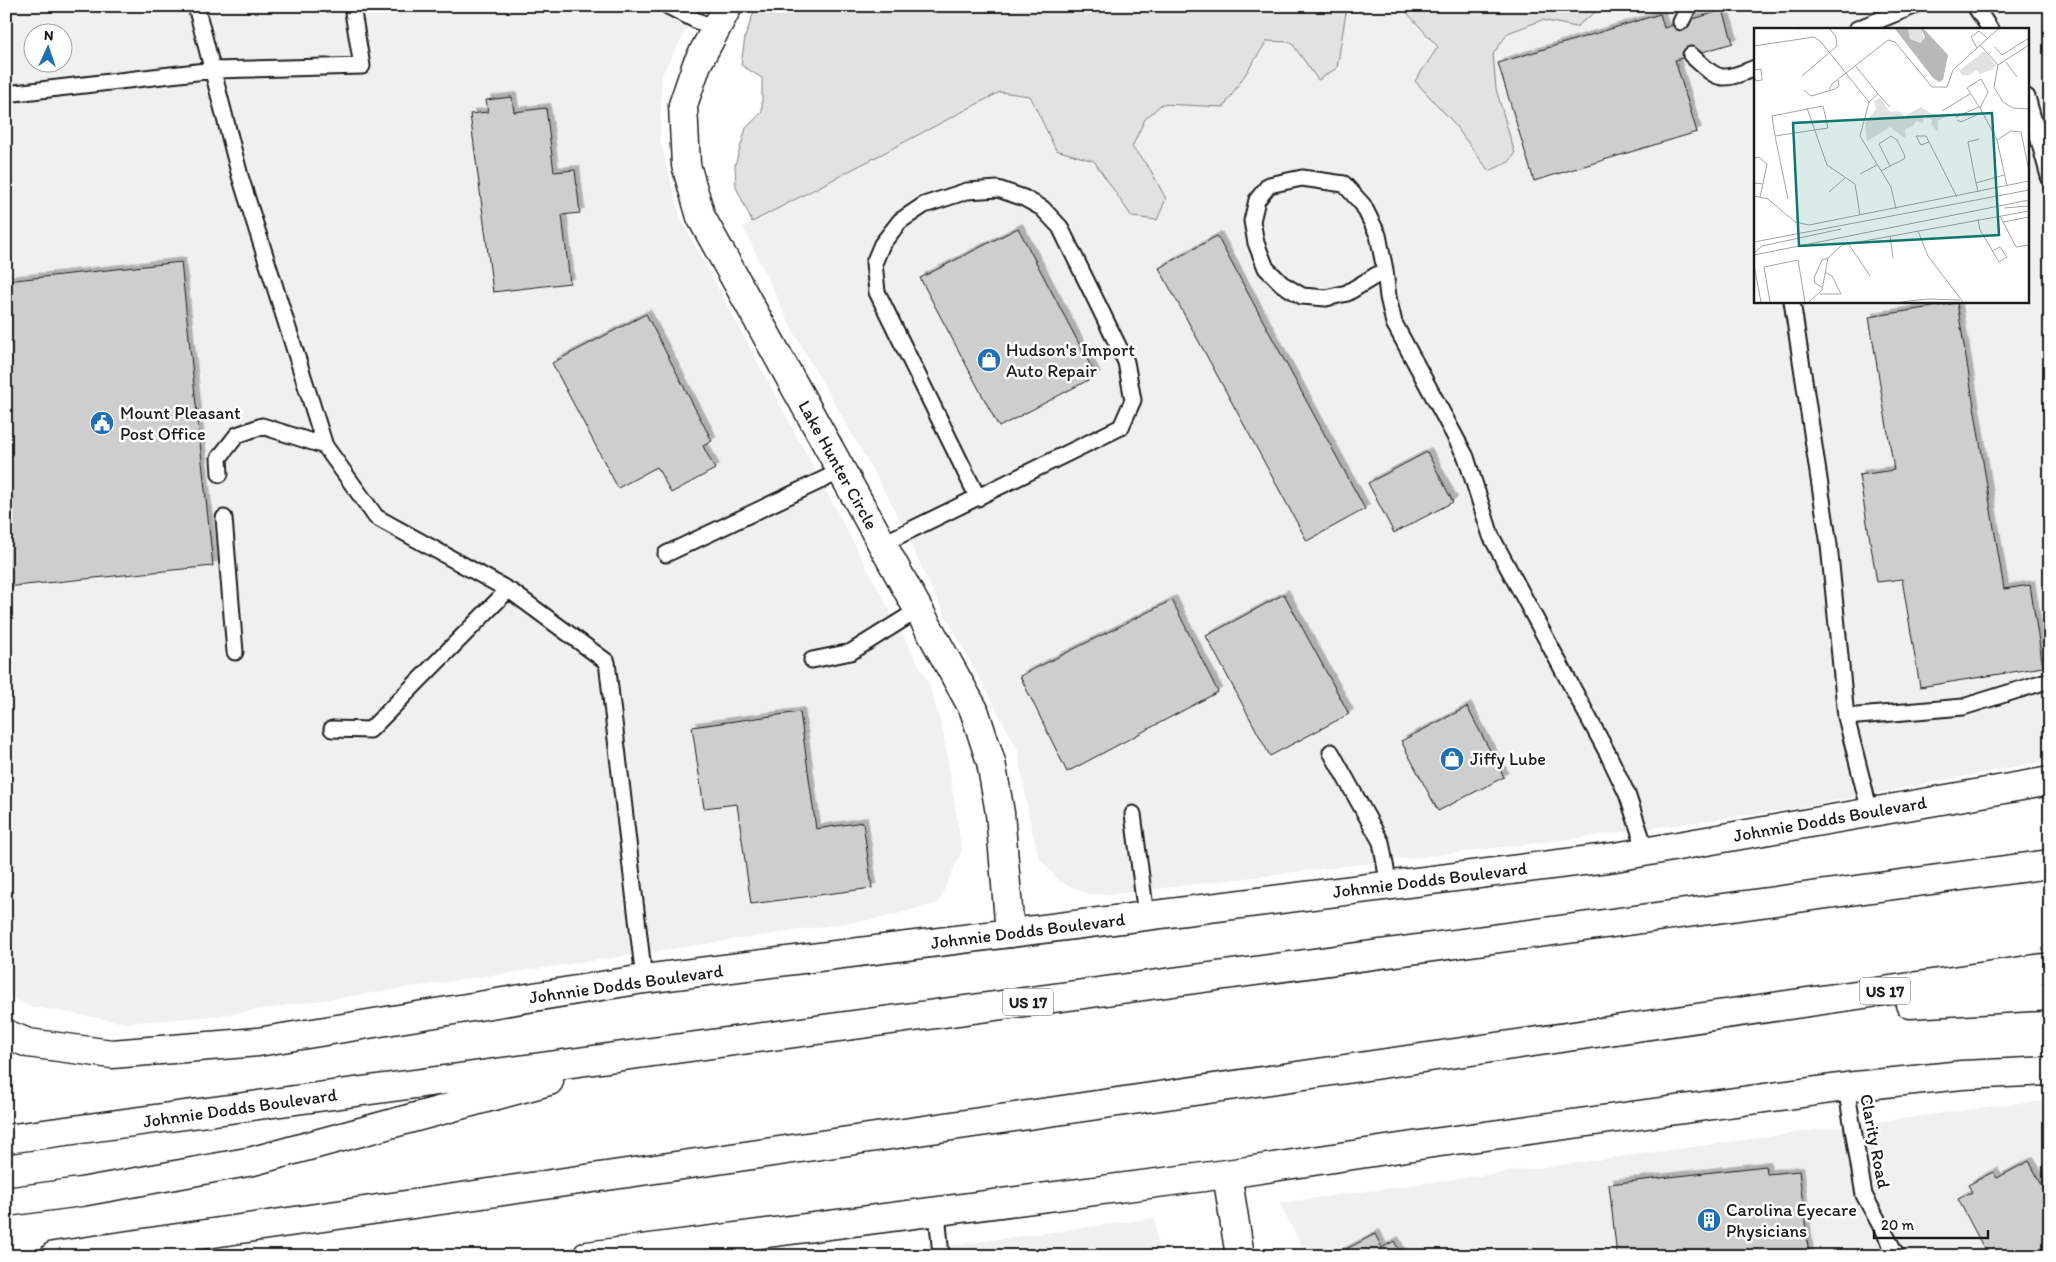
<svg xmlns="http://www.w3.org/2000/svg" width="2056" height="1262" viewBox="0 0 2056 1262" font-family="Itim,sans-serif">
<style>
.built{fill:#f0f0f0;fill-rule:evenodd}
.green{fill:#e2e2e2;stroke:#7f7f7f}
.building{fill:#cecece;stroke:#1c1c1c;filter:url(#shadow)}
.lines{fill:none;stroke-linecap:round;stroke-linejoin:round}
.lane-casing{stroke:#1c1c1c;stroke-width:19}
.street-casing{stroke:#1c1c1c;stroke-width:31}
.secondary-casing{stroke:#1c1c1c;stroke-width:31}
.highway-casing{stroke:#1c1c1c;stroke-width:31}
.lane{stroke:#fff;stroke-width:15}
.street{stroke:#fff;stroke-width:28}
.secondary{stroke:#fff;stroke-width:28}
.highway{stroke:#fff;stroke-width:28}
.labels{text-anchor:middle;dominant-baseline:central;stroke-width:5;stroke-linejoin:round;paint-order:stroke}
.shield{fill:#fff;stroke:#606060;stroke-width:1}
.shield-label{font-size:16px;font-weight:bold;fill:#1c1c1c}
.poi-label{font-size:18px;fill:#1c1c1c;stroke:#fff;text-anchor:start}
.street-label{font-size:18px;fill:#1c1c1c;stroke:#fff}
.inset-road{fill:none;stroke:#a4a4a4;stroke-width:1}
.view{fill:#0f766e;fill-opacity:0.15;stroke:#0f766e;stroke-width:2.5}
.inset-edge{fill:none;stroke:#1c1c1c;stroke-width:2.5}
</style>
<defs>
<filter id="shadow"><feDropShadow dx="4.5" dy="-4.5" stdDeviation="0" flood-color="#0004"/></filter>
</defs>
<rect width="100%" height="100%" fill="#fff"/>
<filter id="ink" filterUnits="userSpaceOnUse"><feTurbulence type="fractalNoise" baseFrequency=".02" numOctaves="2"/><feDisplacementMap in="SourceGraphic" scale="10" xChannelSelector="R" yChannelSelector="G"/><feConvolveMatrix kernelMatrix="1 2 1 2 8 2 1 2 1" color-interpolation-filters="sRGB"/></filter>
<g filter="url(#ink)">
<path class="built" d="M 6,6 L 700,6 L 662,74 L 660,139 L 680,217 L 929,684 L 944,736 L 962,851 L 938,903 L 882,918 L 216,1016 L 126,1023 L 29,1006 L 6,993 ZM 32,32 L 62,32 L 62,62 L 32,62 Z
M 1126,6 L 2050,6 L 2050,760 L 1792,809 L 1578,838 L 1115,894 L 1088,894 L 1060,882 L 1039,858 L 1029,817 L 1018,750 L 932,590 L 891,502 L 794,333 L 743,227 L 1066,58 ZM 1755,29 L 2027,29 L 2027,301 L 1755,301 Z
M 2050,1101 L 2050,1256 L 1307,1256 L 1279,1203 L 2010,1104 Z
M 1155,1218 L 1159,1256 L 875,1256 Z"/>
<path class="green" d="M 756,6 L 1347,6 L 1337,68 L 1318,80 L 1291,42 L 1267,41 L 1224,107 L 1162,104 L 1145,119 L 1132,147 L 1150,169 L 1166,199 L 1157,220 L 1132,217 L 1094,161 L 1056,150 L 1030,96 L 1000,92 L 752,222 L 736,187 L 735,165 L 746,128 L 762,112 L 762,78 L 741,65 L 745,37 Z
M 1401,6 L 1593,6 L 1598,10 L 1576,27 L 1542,20 L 1508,33 L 1493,54 L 1496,89 L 1515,154 L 1509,162 L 1489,171 L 1451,120 L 1415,81 L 1438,47 Z"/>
<path class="building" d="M 1723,10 L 1733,43 L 1675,60 L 1697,132 L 1534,181 L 1498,63 L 1660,14 L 1664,28 Z
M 512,97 L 514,112 L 546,108 L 554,172 L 575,170 L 580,213 L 562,215 L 570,283 L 493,292 L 470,114 L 488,112 L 486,100 Z
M 1018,228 L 1096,376 L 999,427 L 920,278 Z
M 1217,236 L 1365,509 L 1307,541 L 1159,268 Z
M 181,262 L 213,566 L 6,587 L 6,281 Z
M 1957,303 L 2004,589 L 2030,585 L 2043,667 L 1920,687 L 1902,579 L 1877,582 L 1859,475 L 1894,470 L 1869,317 Z
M 646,314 L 712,441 L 703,446 L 715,469 L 671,493 L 657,467 L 618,488 L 552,363 Z
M 1427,452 L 1453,502 L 1394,533 L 1368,483 Z
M 1284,594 L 1349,714 L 1270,756 L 1206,636 Z
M 1172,600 L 1218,692 L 1067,772 L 1020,676 Z
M 1467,707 L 1504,777 L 1438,811 L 1401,741 Z
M 800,712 L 816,829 L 863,822 L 872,888 L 751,904 L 737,804 L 704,808 L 692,727 Z
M 2029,1161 L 2050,1200 L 2050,1256 L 1988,1256 L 1958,1199 L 1972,1192 L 1968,1185 L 1993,1172 L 1997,1178 Z
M 1766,1166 L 1767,1174 L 1799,1171 L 1809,1256 L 1617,1256 L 1609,1184 Z
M 1375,1234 L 1382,1248 L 1394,1241 L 1401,1254 L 1397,1256 L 1333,1256 Z"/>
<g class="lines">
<g class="lane-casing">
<path id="lane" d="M 196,6 L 240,176 L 325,446 L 376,517 L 512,592 L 607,662 L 644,979
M 668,6 L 715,30
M 1975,6 L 1990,29
M 1681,22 L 1688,8 L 1691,6
M 1857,29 L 1914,6
M 1691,55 C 1719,80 1718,83 1755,68
M 6,94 L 214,70 L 362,66 L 352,6
M 2027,97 L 2050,180
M 1385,270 L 1347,293 L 1326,298 L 1302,296 L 1282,284 L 1266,268 L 1256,243 L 1252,221 L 1257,200 L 1269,185 L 1302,178 L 1344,184 L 1363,205 L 1378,235 L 1385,270 L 1388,297 L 1394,323 L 1466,457 L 1491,536 L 1608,754 L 1627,794 L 1646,851
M 1792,301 L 1829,545 L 1846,717
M 220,474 L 219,458 L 237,435 L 262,426 L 325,446
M 224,518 L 235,652
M 882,544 L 1121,427 L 1133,400 L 1126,362 L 1060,227 L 1042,208 L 1024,198 L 998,189 L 967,191 L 924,205 L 900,221 L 882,244 L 874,263 L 877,292 L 978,498
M 666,554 L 841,471
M 812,660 L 851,652 L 918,610
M 332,729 L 370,730 L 508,590
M 1331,752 L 1381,842 L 1389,886
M 1870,812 L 1846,717 L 1963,707 L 2050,680
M 1133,814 L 1146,916
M 1846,1087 L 1864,1195 L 1897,1256
M 937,1212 L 941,1256"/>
</g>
<g class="street-casing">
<path id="street" d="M 728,6 L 697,64 L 683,105 L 686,165 L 701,217 L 974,710 L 991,762 L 1000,813 L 1010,933
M 1227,1174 L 1240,1256"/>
</g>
<g class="secondary-casing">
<path id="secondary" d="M 6,1034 L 28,1043 L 112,1054 L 258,1042 L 644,979 L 1615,857 L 2050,781
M 587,1256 L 1227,1174 L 1433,1143 L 1846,1087 L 1962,1075 L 2050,1071"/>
</g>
<g class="highway-casing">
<path id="highway" d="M 1910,1004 L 2050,996
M 6,1139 L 2050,864
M 6,1202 L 81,1192 L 253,1161 L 549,1081
M 54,1256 L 2050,967"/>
</g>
<use href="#lane" class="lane"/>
<use href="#street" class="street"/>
<use href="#secondary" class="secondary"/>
<use href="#highway" class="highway"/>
</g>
</g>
<defs>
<g id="shop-disc" transform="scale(1.25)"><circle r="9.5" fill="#1f6fb2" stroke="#fff"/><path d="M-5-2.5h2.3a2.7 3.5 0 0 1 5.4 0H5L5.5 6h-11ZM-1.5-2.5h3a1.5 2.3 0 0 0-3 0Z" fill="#fff"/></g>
<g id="civic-disc" transform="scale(1.25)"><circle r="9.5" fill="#1f6fb2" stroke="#fff"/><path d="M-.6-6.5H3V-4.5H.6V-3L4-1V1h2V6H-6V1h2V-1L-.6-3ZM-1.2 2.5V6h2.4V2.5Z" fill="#fff"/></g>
<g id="building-disc" transform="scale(1.25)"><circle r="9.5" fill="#1f6fb2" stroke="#fff"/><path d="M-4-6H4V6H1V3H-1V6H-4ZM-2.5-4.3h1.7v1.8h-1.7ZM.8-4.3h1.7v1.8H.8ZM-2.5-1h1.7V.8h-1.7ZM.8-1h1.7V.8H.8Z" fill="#fff"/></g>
</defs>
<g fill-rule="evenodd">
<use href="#shop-disc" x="989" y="360"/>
<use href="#civic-disc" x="102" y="423"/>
<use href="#shop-disc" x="1452" y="759"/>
<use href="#building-disc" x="1709" y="1220"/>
</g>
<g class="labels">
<g class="shield">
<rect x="1860" y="977.5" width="50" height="27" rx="4"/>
<rect x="1003" y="988.5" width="50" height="27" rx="4"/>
</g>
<g class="shield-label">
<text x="1885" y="991">US 17</text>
<text x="1028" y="1002">US 17</text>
</g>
<g class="poi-label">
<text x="1006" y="350">Hudson's Import<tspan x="1006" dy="21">Auto Repair</tspan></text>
<text x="120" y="413">Mount Pleasant<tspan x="120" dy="21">Post Office</tspan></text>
<text x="1470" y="759">Jiffy Lube</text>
<text x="1726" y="1210">Carolina Eyecare<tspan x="1726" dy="21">Physicians</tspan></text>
</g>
<g class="street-label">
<text transform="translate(838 465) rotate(61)">Lake Hunter Circle</text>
<text transform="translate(1830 819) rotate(-10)">Johnnie Dodds Boulevard</text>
<text transform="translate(1430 880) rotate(-7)">Johnnie Dodds Boulevard</text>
<text transform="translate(1028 931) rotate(-7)">Johnnie Dodds Boulevard</text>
<text transform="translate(626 984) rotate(-8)">Johnnie Dodds Boulevard</text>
<text transform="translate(240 1108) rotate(-8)">Johnnie Dodds Boulevard</text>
<text transform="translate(1875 1141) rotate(79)">Clarity Road</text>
</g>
</g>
<g transform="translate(1754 28)">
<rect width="275" height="275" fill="#fff"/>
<path d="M 154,1 L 167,1 L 170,12 L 167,15 L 156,11 ZM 230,23 L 242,37 L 239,41 L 226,46 L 222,42 L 216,47 L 208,47 L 205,43 ZM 126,70 L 136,84 L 144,83 L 151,88 L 167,79 L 178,86 L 194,88 L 184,93 L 184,104 L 177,96 L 178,92 L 170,87 L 169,95 L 162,93 L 158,99 L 151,101 L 152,111 L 136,99 L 113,113 L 111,95 L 122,81 L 120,73 Z" fill="#e2e2e2"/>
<path d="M 141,1 L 154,1 L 156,11 L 167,15 L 171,9 L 167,1 L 170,1 L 194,27 L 189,52 L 185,54 L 179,50 Z" fill="#b8b8b8"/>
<path class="inset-road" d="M 226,17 L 244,37 L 240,59 L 249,74 L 259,80 L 275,81M 0,18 L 60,9 L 67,14 L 115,74 L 106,108 L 137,159 L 142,181M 241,19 L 248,27 L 275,10M 223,20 L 217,9 L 225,3 L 233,10M 252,34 L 263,49M 101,37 L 124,66 L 115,74M 244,37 L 275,17M 0,42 L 7,41 L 8,52 L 2,53 L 0,48M 48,48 L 83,18 L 82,9 L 76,1M 50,62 L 57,68 L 81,61 L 85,58 L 84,52M 75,62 L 78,56 L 134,12 L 141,14 L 178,59 L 193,59 L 199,42 L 244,1M 124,66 L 136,79M 53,80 L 73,137 L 101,156 L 106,187M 226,80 L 213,60 L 227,51 L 234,64 L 226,80 L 243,112M 188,83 L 216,66M 202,89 L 225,79M 203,92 L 207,94 L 229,84M 21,108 L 18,88 L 69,78 L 74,100 L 21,108 L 34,171M 175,114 L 167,117 L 162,108 L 172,108 L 203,169M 0,130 L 5,129 L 13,136 L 9,156M 127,143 L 136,138 L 150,131 L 151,128 L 143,112 L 137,108 L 125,116 L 136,138M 106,146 L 123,137M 0,155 L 9,156 L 6,169M 222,155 L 214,114 L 225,111M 253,158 L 243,112 L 257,103 L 267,104 L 275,143M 75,164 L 91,150M 224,164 L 222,155 L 250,147M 0,168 L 14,171 L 41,194 L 55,197 L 275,153M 250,180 L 275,178M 246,188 L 262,219 L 275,217M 224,191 L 226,202 L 245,234 L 253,229 L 246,219 L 238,223M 249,194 L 275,189M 164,203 L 174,228 L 209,274M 136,208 L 139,230M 0,214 L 275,162M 94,215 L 116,248M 0,225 L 8,218 L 87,201M 0,227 L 275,172M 0,237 L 7,274M 69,260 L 61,255 L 60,250 L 68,232 L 74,230M 66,266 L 87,266 L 78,248 L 71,244M 16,274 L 10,239 L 44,232 L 51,274M 55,274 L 68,262 L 74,230 L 88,217 L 275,183M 147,274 L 174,271 L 206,272"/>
<path class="view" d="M 238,85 L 245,207 L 45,218 L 39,95 Z"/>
<rect width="275" height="275" class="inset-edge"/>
</g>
<rect width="2056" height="1262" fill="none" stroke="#fff" stroke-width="25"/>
<rect x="12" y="12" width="2031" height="1237" fill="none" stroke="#1c1c1c" stroke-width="2" filter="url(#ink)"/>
<g transform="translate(48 48) rotate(3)"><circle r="24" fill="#ffffff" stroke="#a4a4a4"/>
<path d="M0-4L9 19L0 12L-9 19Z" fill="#1f6fb2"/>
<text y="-8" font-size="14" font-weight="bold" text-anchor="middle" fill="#1c1c1c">N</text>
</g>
<path d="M1874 1230v8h114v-8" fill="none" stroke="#1c1c1c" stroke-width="2.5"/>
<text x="1881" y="1230" font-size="15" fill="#1c1c1c" stroke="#ffffff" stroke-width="4" paint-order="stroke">20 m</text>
</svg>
